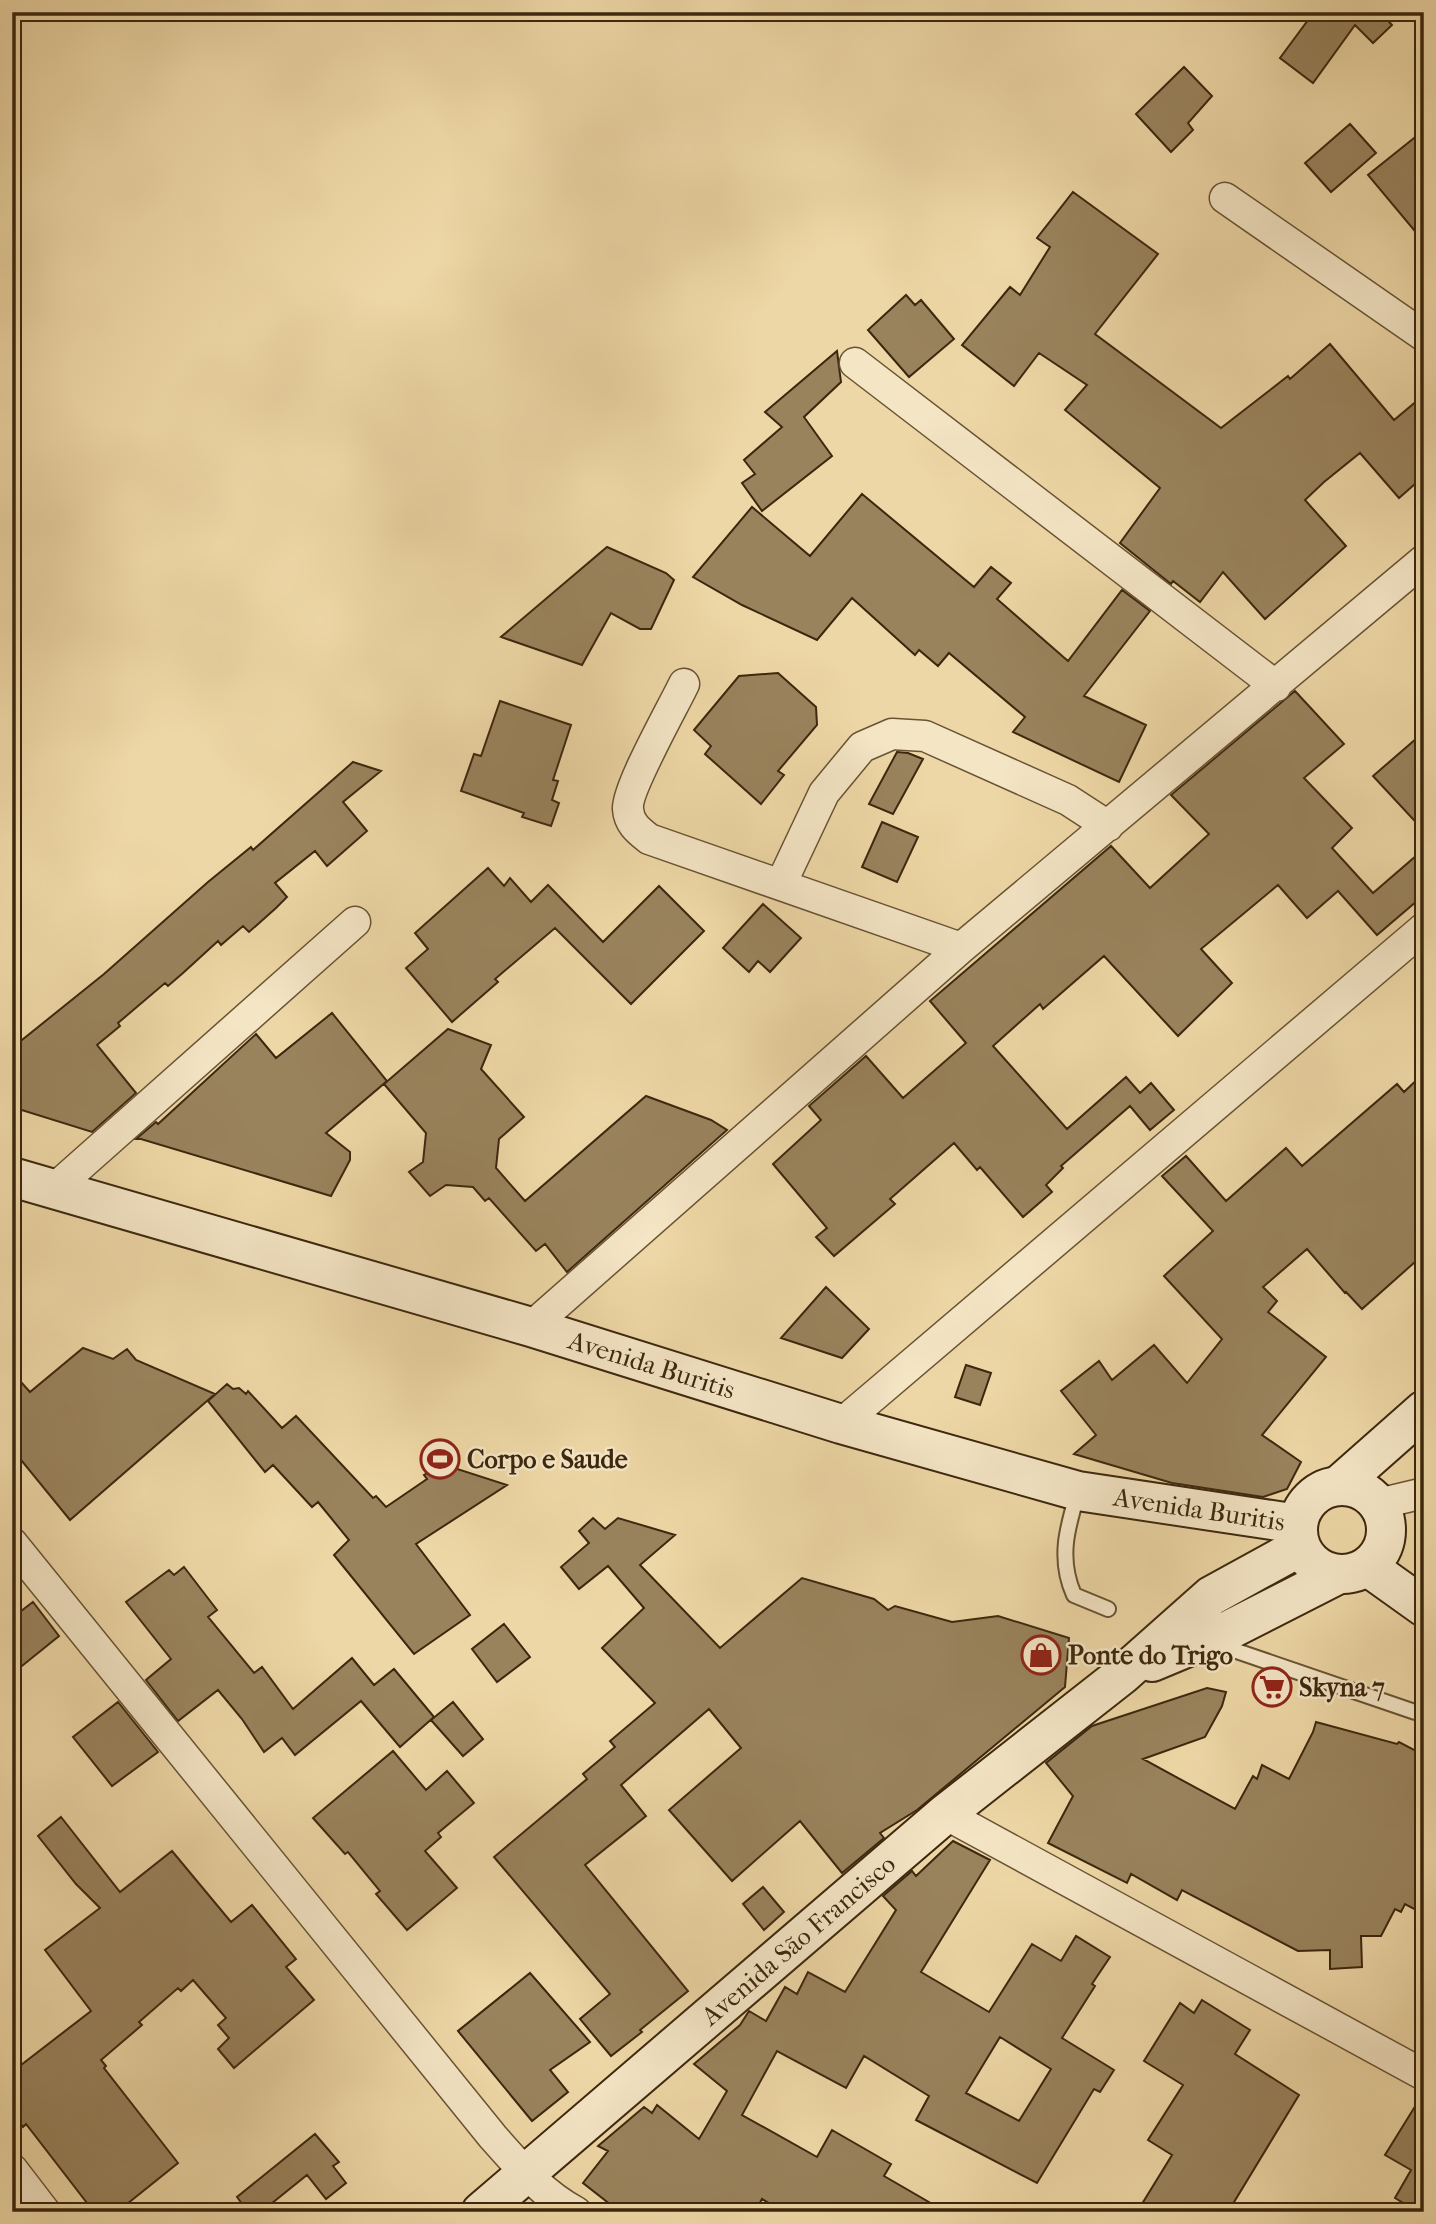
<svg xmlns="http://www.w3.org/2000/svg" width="1436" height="2224" viewBox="0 0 1436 2224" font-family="'IM FELL French Canon',serif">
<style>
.building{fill:#99835d;stroke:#3c270e;stroke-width:2;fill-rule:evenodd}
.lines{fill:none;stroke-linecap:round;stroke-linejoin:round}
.lane-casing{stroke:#685334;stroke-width:18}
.street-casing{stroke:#685334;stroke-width:33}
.secondary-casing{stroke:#3c270e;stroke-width:42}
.lane{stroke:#f4e5c5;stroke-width:14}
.street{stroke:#f4e5c5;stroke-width:30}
.secondary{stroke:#f4e5c5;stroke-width:38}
.labels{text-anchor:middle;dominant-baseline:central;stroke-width:5;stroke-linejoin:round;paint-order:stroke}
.street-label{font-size:26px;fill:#3c270e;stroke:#f4e5c5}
.poi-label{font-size:26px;font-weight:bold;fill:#3c270e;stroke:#f4e5c5;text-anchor:start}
</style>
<rect width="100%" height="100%" fill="#eed7a6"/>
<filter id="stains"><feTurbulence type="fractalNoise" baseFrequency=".00286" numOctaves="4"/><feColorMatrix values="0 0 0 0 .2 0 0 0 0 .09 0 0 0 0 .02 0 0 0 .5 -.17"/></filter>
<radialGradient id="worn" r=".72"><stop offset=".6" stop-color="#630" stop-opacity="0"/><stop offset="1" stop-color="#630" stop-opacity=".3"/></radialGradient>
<path class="building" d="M 1314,12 L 1380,12 L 1392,25 L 1373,43 L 1355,25 L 1313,83 L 1280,58 Z
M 1184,67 L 1212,96 L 1188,123 L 1193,130 L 1171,152 L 1136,114 Z
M 1350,124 L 1376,153 L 1331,192 L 1305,163 Z
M 1424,130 L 1424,242 L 1368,175 Z
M 1073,192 L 1158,254 L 1095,334 L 1221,428 L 1288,376 L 1290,379 L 1330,344 L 1394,420 L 1424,395 L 1424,476 L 1399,498 L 1360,453 L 1324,482 L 1305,500 L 1346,546 L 1265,619 L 1223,572 L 1200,602 L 1173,581 L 1171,584 L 1120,543 L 1160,488 L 1065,410 L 1087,385 L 1039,353 L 1014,386 L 962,345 L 1010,287 L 1020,295 L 1050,247 L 1037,238 Z
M 906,295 L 915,305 L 921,300 L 954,339 L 909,377 L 868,330 Z
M 837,351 L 841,382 L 804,417 L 832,456 L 762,511 L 742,483 L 755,474 L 744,460 L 782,427 L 765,412 Z
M 862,494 L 974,587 L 991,567 L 1011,583 L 997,599 L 1068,661 L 1122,590 L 1150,611 L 1084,696 L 1146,725 L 1119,782 L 1013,732 L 1025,717 L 949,653 L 938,666 L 919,650 L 915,655 L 852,598 L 817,640 L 742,605 L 693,577 L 752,507 L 810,556 Z
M 607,547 L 666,573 L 674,580 L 651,629 L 640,629 L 611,613 L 582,665 L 501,637 Z
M 778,673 L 816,707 L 817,725 L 778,771 L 784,775 L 761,804 L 705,754 L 711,746 L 694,730 L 739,676 Z
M 1295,691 L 1344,744 L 1304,778 L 1352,828 L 1332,848 L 1373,893 L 1424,849 L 1424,895 L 1377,935 L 1338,891 L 1307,918 L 1278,885 L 1201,949 L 1232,983 L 1178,1036 L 1104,956 L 1043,1009 L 1040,1004 L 993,1046 L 1067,1129 L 1126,1077 L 1140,1093 L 1151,1083 L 1174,1110 L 1150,1130 L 1130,1106 L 1061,1166 L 1063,1168 L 1046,1185 L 1052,1192 L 1023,1217 L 980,1167 L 977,1170 L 954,1143 L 890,1199 L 895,1204 L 834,1256 L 816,1237 L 827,1228 L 773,1164 L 821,1120 L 809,1106 L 866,1056 L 903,1098 L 966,1043 L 930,1001 L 1111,846 L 1150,888 L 1209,834 L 1171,795 Z
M 500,701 L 571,725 L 553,780 L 558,781 L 552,800 L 559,803 L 551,826 L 522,817 L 524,813 L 461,791 L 474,754 L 481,756 Z
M 1424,732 L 1424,831 L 1373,776 Z
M 897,752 L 908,753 L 923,759 L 893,814 L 869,804 Z
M 353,762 L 381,771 L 343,802 L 367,831 L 327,866 L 315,851 L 275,883 L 287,897 L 276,908 L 249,932 L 243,926 L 221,945 L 218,941 L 183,973 L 168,986 L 165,983 L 118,1023 L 120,1026 L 97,1045 L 136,1093 L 92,1132 L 12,1107 L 12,1048 L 104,974 L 208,882 L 251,847 L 253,850 Z
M 882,822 L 918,837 L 897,882 L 862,867 Z
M 488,868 L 504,886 L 510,878 L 531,902 L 548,885 L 603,942 L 659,886 L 704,931 L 631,1004 L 555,928 L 495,979 L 498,982 L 452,1022 L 406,968 L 428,949 L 415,933 Z
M 763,904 L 801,938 L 770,972 L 758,961 L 749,972 L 723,948 Z
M 332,1013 L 387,1081 L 326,1133 L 350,1152 L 350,1160 L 331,1196 L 141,1139 L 136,1139 L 156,1122 L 158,1124 L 256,1034 L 276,1058 Z
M 448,1029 L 491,1045 L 481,1069 L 524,1117 L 499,1139 L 496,1168 L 525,1201 L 646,1096 L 711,1120 L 727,1130 L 567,1272 L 545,1244 L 536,1251 L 489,1198 L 485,1201 L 473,1187 L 446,1185 L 430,1196 L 409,1172 L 423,1162 L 426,1133 L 384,1084 Z
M 1424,1073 L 1424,1254 L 1362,1309 L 1346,1292 L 1345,1293 L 1307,1249 L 1263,1287 L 1277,1301 L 1268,1312 L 1326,1357 L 1262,1435 L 1301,1462 L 1287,1489 L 1263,1497 L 1172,1483 L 1074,1454 L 1096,1435 L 1061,1391 L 1099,1361 L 1112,1380 L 1154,1345 L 1187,1383 L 1222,1339 L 1164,1276 L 1213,1231 L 1162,1176 L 1186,1156 L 1226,1201 L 1286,1148 L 1302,1166 L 1397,1084 L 1404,1092 Z
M 826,1287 L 869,1329 L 842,1358 L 781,1338 Z
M 83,1348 L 113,1359 L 127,1349 L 136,1360 L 215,1394 L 70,1520 L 12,1449 L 12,1372 L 30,1392 Z
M 966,1365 L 991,1373 L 980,1405 L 955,1397 Z
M 227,1384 L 233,1389 L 239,1388 L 246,1394 L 248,1391 L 282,1428 L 296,1416 L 373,1498 L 376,1496 L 386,1507 L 427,1479 L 424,1475 L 442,1464 L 507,1485 L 416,1544 L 470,1615 L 414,1654 L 334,1555 L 349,1540 L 318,1502 L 312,1507 L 273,1465 L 265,1472 L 208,1401 Z
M 593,1518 L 605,1529 L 618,1518 L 675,1535 L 640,1565 L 720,1648 L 802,1578 L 874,1599 L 888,1610 L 895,1606 L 952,1622 L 998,1616 L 1069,1638 L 1065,1687 L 917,1810 L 880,1833 L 884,1838 L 842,1873 L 800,1821 L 732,1881 L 669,1810 L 741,1748 L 709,1709 L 621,1785 L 646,1816 L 585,1865 L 688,1991 L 640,2030 L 642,2032 L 611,2056 L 580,2019 L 610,1994 L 494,1857 L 587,1779 L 583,1774 L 615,1747 L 610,1741 L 655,1703 L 602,1648 L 644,1608 L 608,1566 L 579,1589 L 561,1567 L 589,1543 L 579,1531 Z
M 184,1567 L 217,1610 L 208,1617 L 254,1673 L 262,1667 L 293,1709 L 352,1658 L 374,1685 L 394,1669 L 434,1717 L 400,1747 L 361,1701 L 295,1755 L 282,1738 L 264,1752 L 242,1719 L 218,1690 L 178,1721 L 146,1680 L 171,1659 L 126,1602 L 169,1570 L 174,1575 Z
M 33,1602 L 59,1636 L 12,1674 L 12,1618 Z
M 504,1624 L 530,1657 L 497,1682 L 472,1649 Z
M 1207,1688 L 1226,1692 L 1222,1706 L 1205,1737 L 1143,1759 L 1235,1809 L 1253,1776 L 1257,1779 L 1262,1765 L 1289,1779 L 1313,1732 L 1316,1722 L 1397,1744 L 1399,1742 L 1424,1755 L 1424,1914 L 1405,1904 L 1401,1912 L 1395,1909 L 1381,1936 L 1361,1936 L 1362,1967 L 1330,1969 L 1330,1950 L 1298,1951 L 1182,1890 L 1177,1900 L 1131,1874 L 1127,1883 L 1048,1843 L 1073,1796 L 1046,1763 L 1092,1726 Z
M 118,1702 L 158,1752 L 112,1786 L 73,1737 Z
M 453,1702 L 483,1739 L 463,1756 L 431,1720 Z
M 393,1751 L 426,1790 L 447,1771 L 474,1803 L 438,1833 L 441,1837 L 425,1851 L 457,1888 L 407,1930 L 376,1894 L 380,1891 L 348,1852 L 345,1854 L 313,1818 Z
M 61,1817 L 120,1892 L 172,1851 L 231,1922 L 252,1905 L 296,1959 L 286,1967 L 314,2000 L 234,2068 L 218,2049 L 229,2038 L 218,2025 L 226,2018 L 193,1980 L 181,1991 L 178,1988 L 139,2022 L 142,2025 L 101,2060 L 106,2066 L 104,2068 L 178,2163 L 117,2212 L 94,2212 L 26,2124 L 23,2127 L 12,2112 L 12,2072 L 91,2011 L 45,1950 L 100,1908 L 76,1884 L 38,1836 Z
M 953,1841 L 990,1860 L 921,1972 L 989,2012 L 1032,1944 L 1061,1961 L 1076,1936 L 1110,1957 L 1092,1984 L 1095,1986 L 1062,2038 L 1114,2070 L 1100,2092 L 1094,2089 L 1037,2183 L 916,2120 L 929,2096 L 864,2056 L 846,2088 L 777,2051 L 742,2115 L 817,2157 L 832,2130 L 891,2164 L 884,2176 L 946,2212 L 784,2212 L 762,2199 L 755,2212 L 620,2212 L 583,2183 L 608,2151 L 598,2146 L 644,2107 L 652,2113 L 657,2105 L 699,2139 L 727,2091 L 694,2064 L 740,2025 L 749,2011 L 766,2021 L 785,1987 L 797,1994 L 808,1972 L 845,1992 L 896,1910 L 883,1896 L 912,1871 L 916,1876 ZM 1000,2037 L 1051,2069 L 1019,2121 L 966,2093 Z
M 763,1887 L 784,1912 L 764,1930 L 743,1904 Z
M 530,1973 L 590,2042 L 550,2070 L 568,2092 L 532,2121 L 458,2031 Z
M 1202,2000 L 1250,2030 L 1235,2054 L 1299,2095 L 1228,2212 L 1137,2212 L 1172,2155 L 1148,2140 L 1183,2085 L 1144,2061 L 1180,2003 L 1194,2013 Z
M 1424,2092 L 1424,2212 L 1418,2212 L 1395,2198 L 1411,2170 L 1385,2155 Z
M 315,2134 L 339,2162 L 333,2166 L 346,2183 L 326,2199 L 307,2175 L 261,2212 L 248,2212 L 237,2197 Z"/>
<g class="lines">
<g class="lane-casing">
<path id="lane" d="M 1078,1492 C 1067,1528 1058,1559 1074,1595 L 1108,1609
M 1216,1644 L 1415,1712 L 1424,1712"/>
</g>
<g class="street-casing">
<path id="street" d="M 1225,198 L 1424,336
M 855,363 L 1276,686
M 684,684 C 673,707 626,790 628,809 C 629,824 639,831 649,839 L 961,948
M 781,884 L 824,793 L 862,747 L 892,734 L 925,736 L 1068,800 L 1108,826
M 54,1189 L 355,922
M 531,1327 L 961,948 L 1424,560
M 841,1424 L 1424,928
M 1378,1504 L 1424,1493
M 12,1543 L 493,2137 C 518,2165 542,2194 576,2212
M 945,1814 L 1424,2075
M 12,2169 L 45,2212"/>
</g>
<g class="secondary-casing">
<g id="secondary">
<path id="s1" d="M 12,1177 L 531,1327 L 841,1424 L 1078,1491 L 1298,1524"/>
<circle cx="1342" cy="1530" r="44"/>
<path d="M 1338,1486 L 1424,1410"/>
<path d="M 1368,1567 L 1424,1607"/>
<path d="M 1152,1662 L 1231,1629 L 1337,1575"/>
<path id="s2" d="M 481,2212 L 945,1814 L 1122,1675 L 1211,1596 L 1300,1547"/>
</g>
</g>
<use href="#lane" class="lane"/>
<use href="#street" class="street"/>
<use href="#secondary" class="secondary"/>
</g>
<defs>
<g id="stadium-ring" transform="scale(2.0125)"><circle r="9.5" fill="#f4e5c5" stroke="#8f2418" stroke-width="1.5"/><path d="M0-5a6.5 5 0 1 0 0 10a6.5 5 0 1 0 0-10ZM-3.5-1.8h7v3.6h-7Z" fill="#8f2418"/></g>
<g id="shop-ring" transform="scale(2.0125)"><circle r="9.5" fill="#f4e5c5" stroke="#8f2418" stroke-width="1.5"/><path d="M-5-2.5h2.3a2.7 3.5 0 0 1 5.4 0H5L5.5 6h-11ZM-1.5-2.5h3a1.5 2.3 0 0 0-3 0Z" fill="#8f2418"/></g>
<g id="supermarket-ring" transform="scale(2.0125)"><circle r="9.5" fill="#f4e5c5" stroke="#8f2418" stroke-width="1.5"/><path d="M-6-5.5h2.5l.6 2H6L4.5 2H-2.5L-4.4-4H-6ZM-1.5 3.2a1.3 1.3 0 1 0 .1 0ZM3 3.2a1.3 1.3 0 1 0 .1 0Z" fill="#8f2418"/></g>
</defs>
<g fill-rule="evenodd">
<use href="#stadium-ring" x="440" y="1459"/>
<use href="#shop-ring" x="1041" y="1655"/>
<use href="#supermarket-ring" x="1272" y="1687"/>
</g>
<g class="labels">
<g class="street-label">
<text stroke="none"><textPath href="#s1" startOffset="667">Avenida Buritis</textPath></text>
<text stroke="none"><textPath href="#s1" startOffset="1234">Avenida Buritis</textPath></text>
<text stroke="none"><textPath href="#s2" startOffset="418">Avenida São Francisco</textPath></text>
</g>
<g class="poi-label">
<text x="467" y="1459">Corpo e Saude</text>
<text x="1068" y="1655">Ponte do Trigo</text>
<text x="1299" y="1687">Skyna 7</text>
</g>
</g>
<rect width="1436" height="2224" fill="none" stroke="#eed7a6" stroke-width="42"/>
<rect x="14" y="14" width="1408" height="2196" fill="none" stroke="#3c270e" stroke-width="3.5"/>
<rect x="21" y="21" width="1394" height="2182" fill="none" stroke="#3c270e" stroke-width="2"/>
<rect width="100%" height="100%" filter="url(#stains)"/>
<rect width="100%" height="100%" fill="url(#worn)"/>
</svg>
